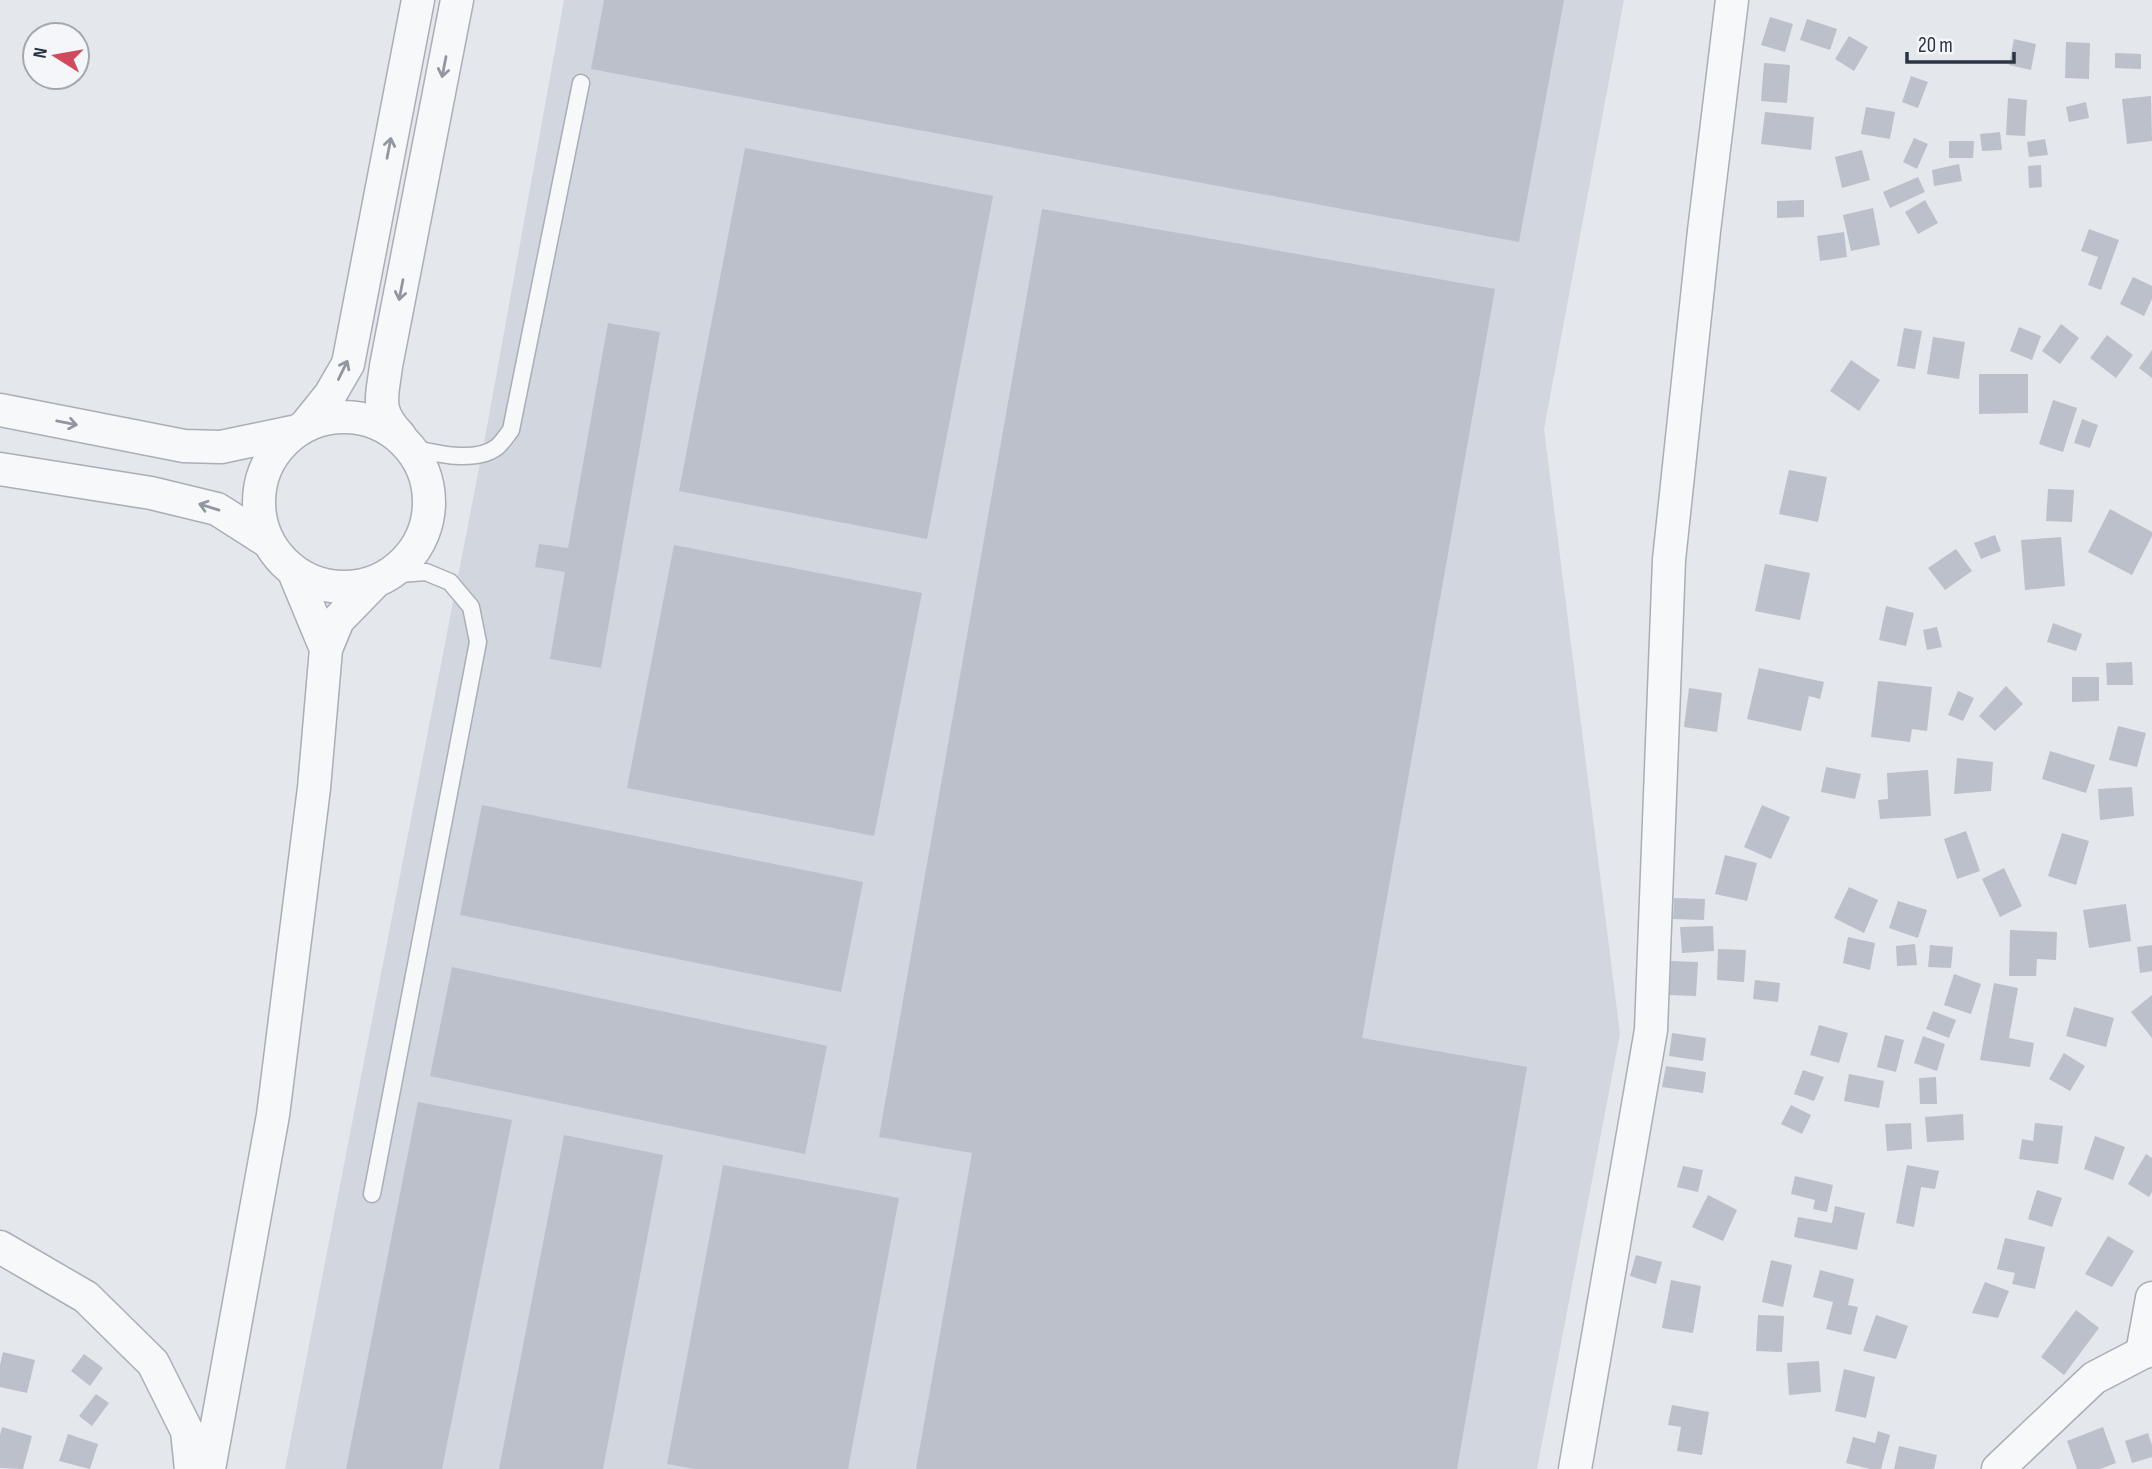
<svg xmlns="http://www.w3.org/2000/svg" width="2152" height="1469" viewBox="0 0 2152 1469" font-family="'Sofia Sans Condensed',sans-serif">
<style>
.built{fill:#d2d6de}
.building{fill:#bbc0ca}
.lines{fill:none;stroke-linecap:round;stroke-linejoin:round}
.service-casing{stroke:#a9aeb7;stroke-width:19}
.minor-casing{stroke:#a9aeb7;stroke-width:35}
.service{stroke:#f7f8fa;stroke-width:16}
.minor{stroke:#f7f8fa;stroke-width:32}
.oneway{stroke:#9196a0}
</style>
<rect width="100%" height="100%" fill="#e4e7ec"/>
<path class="built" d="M 564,0 L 1624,0 L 1544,429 L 1620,1034 L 1537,1469 L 285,1469 L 487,427 Z"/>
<path class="building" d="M 604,0 L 1564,0 L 1519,242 L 591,69 Z
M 1770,17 L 1793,24 L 1785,52 L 1761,45 Z
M 1807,19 L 1837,29 L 1830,50 L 1800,40 Z
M 1849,36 L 1868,47 L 1854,71 L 1835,59 Z
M 2014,39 L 2036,44 L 2031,70 L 2009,65 Z
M 2066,42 L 2090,43 L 2089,79 L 2065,78 Z
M 2115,53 L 2141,54 L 2141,69 L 2115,68 Z
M 1764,63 L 1790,65 L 1787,103 L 1761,101 Z
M 1911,76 L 1928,82 L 1918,108 L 1902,102 Z
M 2151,96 L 2152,141 L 2127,144 L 2122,99 Z
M 2008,98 L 2027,100 L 2025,136 L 2006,135 Z
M 2086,102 L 2089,118 L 2069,122 L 2066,107 Z
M 1866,107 L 1895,112 L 1890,139 L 1861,134 Z
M 1765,112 L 1814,117 L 1811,150 L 1761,144 Z
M 2000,132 L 2002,150 L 1982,151 L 1980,134 Z
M 1914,138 L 1928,144 L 1917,169 L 1903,162 Z
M 2045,139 L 2048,155 L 2029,157 L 2027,142 Z
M 1949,141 L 1974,141 L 1973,158 L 1949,158 Z
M 745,148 L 993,196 L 927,539 L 679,491 Z
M 1862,150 L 1870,180 L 1842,188 L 1835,157 Z
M 1959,164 L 1962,181 L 1934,186 L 1932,170 Z
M 2041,165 L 2042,187 L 2029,188 L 2028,166 Z
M 1918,177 L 1925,192 L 1890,208 L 1883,192 Z
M 1804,200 L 1804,217 L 1777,218 L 1777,201 Z
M 1925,200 L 1938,223 L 1918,234 L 1905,212 Z
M 1873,208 L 1880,245 L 1851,251 L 1843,215 Z
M 1042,209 L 1495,289 L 1362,1038 L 1527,1067 L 1457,1469 L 916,1469 L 972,1153 L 879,1137 Z
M 2089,229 L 2119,240 L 2101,290 L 2088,285 L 2098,257 L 2081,251 Z
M 1844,232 L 1847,257 L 1820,261 L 1817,236 Z
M 2133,277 L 2152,286 L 2152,299 L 2144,316 L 2120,304 Z
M 608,323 L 660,332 L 601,668 L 550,659 L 565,572 L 535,567 L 539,544 L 568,548 Z
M 2061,324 L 2079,338 L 2060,364 L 2042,351 Z
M 2019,327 L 2041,336 L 2032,360 L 2010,351 Z
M 1904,328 L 1922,331 L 1915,369 L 1897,366 Z
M 2107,335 L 2133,355 L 2116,378 L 2090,358 Z
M 1933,337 L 1965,342 L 1959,379 L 1927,374 Z
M 2152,350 L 2152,378 L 2139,368 Z
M 1851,360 L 1880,380 L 1859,411 L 1830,391 Z
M 1979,374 L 2028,374 L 2028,413 L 1979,414 Z
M 2053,400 L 2077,408 L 2063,452 L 2039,444 Z
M 2082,419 L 2098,425 L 2090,448 L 2074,443 Z
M 1789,470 L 1827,477 L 1818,522 L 1779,514 Z
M 2048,489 L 2074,490 L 2072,522 L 2046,521 Z
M 2110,509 L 2152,532 L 2152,536 L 2132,575 L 2088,552 Z
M 1995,535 L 2001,551 L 1981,559 L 1974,543 Z
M 2061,537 L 2065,586 L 2025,590 L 2021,540 Z
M 674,545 L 922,593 L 874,836 L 627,788 Z
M 1956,549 L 1972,571 L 1945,590 L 1928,568 Z
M 1765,564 L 1810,573 L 1800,620 L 1755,611 Z
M 1886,606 L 1914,613 L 1906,646 L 1879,640 Z
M 2053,623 L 2082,634 L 2076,651 L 2047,642 Z
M 1937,627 L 1942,647 L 1927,650 L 1923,630 Z
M 2132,662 L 2133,685 L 2107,685 L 2106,663 Z
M 1759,668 L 1824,682 L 1820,699 L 1809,696 L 1801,731 L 1747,719 Z
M 2072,677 L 2099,677 L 2099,701 L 2072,702 Z
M 1878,681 L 1932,687 L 1927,731 L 1912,729 L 1910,742 L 1871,737 Z
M 2006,686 L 2023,704 L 1995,731 L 1979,716 Z
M 1689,688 L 1722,693 L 1717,732 L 1684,727 Z
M 1958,691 L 1974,698 L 1963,721 L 1948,715 Z
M 2118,726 L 2146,733 L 2137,767 L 2109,760 Z
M 2050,751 L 2095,765 L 2086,793 L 2042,779 Z
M 1957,758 L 1993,762 L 1991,791 L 1954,794 Z
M 1826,767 L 1861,774 L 1855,799 L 1821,792 Z
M 1928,770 L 1931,816 L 1880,819 L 1878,800 L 1888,799 L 1887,773 Z
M 2132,787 L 2134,816 L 2100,820 L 2098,789 Z
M 482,805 L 863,882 L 841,992 L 460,915 Z
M 1762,805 L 1790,817 L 1771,859 L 1744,847 Z
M 1966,831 L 1980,871 L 1957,879 L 1944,839 Z
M 2062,833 L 2089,841 L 2076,885 L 2048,876 Z
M 1725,855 L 1757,863 L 1747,901 L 1715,894 Z
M 2004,868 L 2022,906 L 2000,917 L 1982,879 Z
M 1849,887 L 1878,900 L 1864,933 L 1834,918 Z
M 1674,898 L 1705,899 L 1704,920 L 1673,919 Z
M 1898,901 L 1927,910 L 1918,938 L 1889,928 Z
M 2126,904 L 2131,941 L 2089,948 L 2083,910 Z
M 1713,926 L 1714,951 L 1682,953 L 1680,927 Z
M 2010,930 L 2057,932 L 2056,960 L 2037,959 L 2036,976 L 2009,976 Z
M 1848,937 L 1875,943 L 1870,970 L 1843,963 Z
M 1915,944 L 1917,965 L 1897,966 L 1896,946 Z
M 1930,945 L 1953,947 L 1951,968 L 1928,967 Z
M 2152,945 L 2152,971 L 2140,973 L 2137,947 Z
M 1718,949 L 1746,950 L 1744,982 L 1717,980 Z
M 1671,961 L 1698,962 L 1696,996 L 1669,995 Z
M 452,967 L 827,1046 L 805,1154 L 430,1076 Z
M 1954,974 L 1981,984 L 1971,1014 L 1944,1005 Z
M 1755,980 L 1780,983 L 1778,1002 L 1753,999 Z
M 1994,983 L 2018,988 L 2009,1038 L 2034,1043 L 2030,1067 L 1980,1060 Z
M 2152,995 L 2152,1038 L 2131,1012 Z
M 2074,1007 L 2114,1018 L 2106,1047 L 2066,1036 Z
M 1933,1011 L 1956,1020 L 1949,1038 L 1926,1029 Z
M 1819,1025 L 1848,1033 L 1839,1063 L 1810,1055 Z
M 1672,1033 L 1706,1038 L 1703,1061 L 1669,1056 Z
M 1885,1035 L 1904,1040 L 1896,1072 L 1877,1067 Z
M 1923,1036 L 1945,1044 L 1937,1071 L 1914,1063 Z
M 2064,1053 L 2085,1066 L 2070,1091 L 2049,1079 Z
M 1666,1066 L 1706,1072 L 1703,1093 L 1662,1087 Z
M 1803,1070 L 1824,1077 L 1814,1101 L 1794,1094 Z
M 1849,1074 L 1884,1081 L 1879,1108 L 1844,1101 Z
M 1936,1077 L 1937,1104 L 1920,1104 L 1919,1078 Z
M 418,1102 L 512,1120 L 442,1469 L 346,1469 Z
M 1791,1105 L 1811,1115 L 1802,1134 L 1781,1124 Z
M 1963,1114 L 1964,1140 L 1927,1142 L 1925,1117 Z
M 1911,1123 L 1912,1149 L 1887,1151 L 1885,1124 Z
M 2035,1123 L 2063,1126 L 2058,1164 L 2019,1159 L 2022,1139 L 2033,1141 Z
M 564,1135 L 663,1155 L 603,1469 L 499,1469 Z
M 2095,1136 L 2125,1147 L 2113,1180 L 2084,1169 Z
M 2146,1154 L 2152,1158 L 2152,1192 L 2149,1197 L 2128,1184 Z
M 723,1165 L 899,1198 L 848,1469 L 695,1469 L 667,1464 Z
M 1907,1165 L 1939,1171 L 1935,1189 L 1921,1187 L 1914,1227 L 1896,1223 Z
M 1683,1166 L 1703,1170 L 1698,1192 L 1677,1187 Z
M 1795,1176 L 1833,1185 L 1827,1212 L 1813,1209 L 1815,1200 L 1791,1194 Z
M 2037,1190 L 2062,1198 L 2052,1227 L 2028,1219 Z
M 1708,1195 L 1737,1210 L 1723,1241 L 1692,1227 Z
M 1835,1206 L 1865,1213 L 1857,1250 L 1794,1237 L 1798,1217 L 1832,1223 Z
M 2108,1236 L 2134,1251 L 2112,1287 L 2085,1274 Z
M 2005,1238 L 2045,1247 L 2035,1289 L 2012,1284 L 2015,1273 L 1997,1269 Z
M 1636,1255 L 1662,1262 L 1656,1284 L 1630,1276 Z
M 1771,1260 L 1792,1265 L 1783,1307 L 1762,1302 Z
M 1820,1270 L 1854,1279 L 1848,1305 L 1858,1307 L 1851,1335 L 1826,1329 L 1833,1302 L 1813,1297 Z
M 1671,1280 L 1701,1286 L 1693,1333 L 1662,1328 Z
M 1985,1282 L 2009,1291 L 1998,1318 L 1972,1313 Z
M 2076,1310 L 2099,1328 L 2064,1375 L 2041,1357 Z
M 1758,1315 L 1784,1316 L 1782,1352 L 1756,1351 Z
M 1876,1315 L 1908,1326 L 1896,1359 L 1863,1351 Z
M 3,1352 L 35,1360 L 27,1393 L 0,1387 L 0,1365 Z
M 84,1354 L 103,1368 L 90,1386 L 71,1371 Z
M 1819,1361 L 1821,1392 L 1789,1395 L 1787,1363 Z
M 1844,1369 L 1875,1377 L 1866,1418 L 1835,1411 Z
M 96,1394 L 109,1403 L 92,1426 L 79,1416 Z
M 1672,1405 L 1709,1412 L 1702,1455 L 1677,1451 L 1681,1427 L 1668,1425 Z
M 2,1427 L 32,1436 L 23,1469 L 0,1468 L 0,1435 Z
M 2103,1427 L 2116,1463 L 2100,1469 L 2077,1469 L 2067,1441 Z
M 1878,1431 L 1890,1435 L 1881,1469 L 1870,1469 L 1846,1463 L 1853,1437 L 1875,1443 Z
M 2148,1433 L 2152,1445 L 2152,1457 L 2132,1463 L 2125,1441 Z
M 68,1434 L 98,1444 L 90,1469 L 59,1461 Z
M 1899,1446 L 1937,1455 L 1934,1469 L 1894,1469 Z"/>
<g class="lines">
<g class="service-casing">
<path id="service" d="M 408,447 C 433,453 475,464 497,447 C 502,443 507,435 511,430 L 581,83
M 372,1194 L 478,642 L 471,607 L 450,582 L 426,572 L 386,575"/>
</g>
<g class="minor-casing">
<path id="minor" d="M 0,410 L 184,446 L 221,447 L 293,432
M259 502a85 85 0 1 1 170 0a85 85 0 1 1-170 0Z
M 305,426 L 330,395 L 348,364 L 418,0
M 400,436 C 375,410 382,399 386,366 L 457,0
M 0,469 L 151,493 L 217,509 L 267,541
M 294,572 L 326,649
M 0,1247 L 86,1297 L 153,1363 L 187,1431 L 191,1469
M 2142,1353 L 2152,1298
M 209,1469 L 273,1115 L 314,788 L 326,649 L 338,620 L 374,583
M 1575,1469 L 1651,1030 L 1669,560 L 1704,231 L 1732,0
M 1998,1469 L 2094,1378 L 2142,1353 L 2152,1350"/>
</g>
<use href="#service" class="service"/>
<use href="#minor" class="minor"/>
</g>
<defs><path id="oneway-shaft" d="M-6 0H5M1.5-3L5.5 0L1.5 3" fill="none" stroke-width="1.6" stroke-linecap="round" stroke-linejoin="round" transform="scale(1.75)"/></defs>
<g class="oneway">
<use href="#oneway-shaft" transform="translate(444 67) rotate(101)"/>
<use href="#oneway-shaft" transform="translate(389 148) rotate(-79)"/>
<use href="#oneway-shaft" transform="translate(401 290) rotate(101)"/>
<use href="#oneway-shaft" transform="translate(343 370) rotate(-64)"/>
<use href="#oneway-shaft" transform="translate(67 423) rotate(11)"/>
<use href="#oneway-shaft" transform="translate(209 507) rotate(-163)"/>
</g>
<g transform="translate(56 56) rotate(281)"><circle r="33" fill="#f4f6f9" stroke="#a4a8b1" stroke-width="2"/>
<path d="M0-5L12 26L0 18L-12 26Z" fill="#d1495b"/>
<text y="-10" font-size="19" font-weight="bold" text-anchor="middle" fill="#2b3445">N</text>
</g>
<path d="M1907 52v10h107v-10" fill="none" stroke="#2b3445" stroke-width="3.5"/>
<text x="1918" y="52" font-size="21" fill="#2b3445" stroke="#f4f6f9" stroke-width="5" paint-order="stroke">20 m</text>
</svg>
